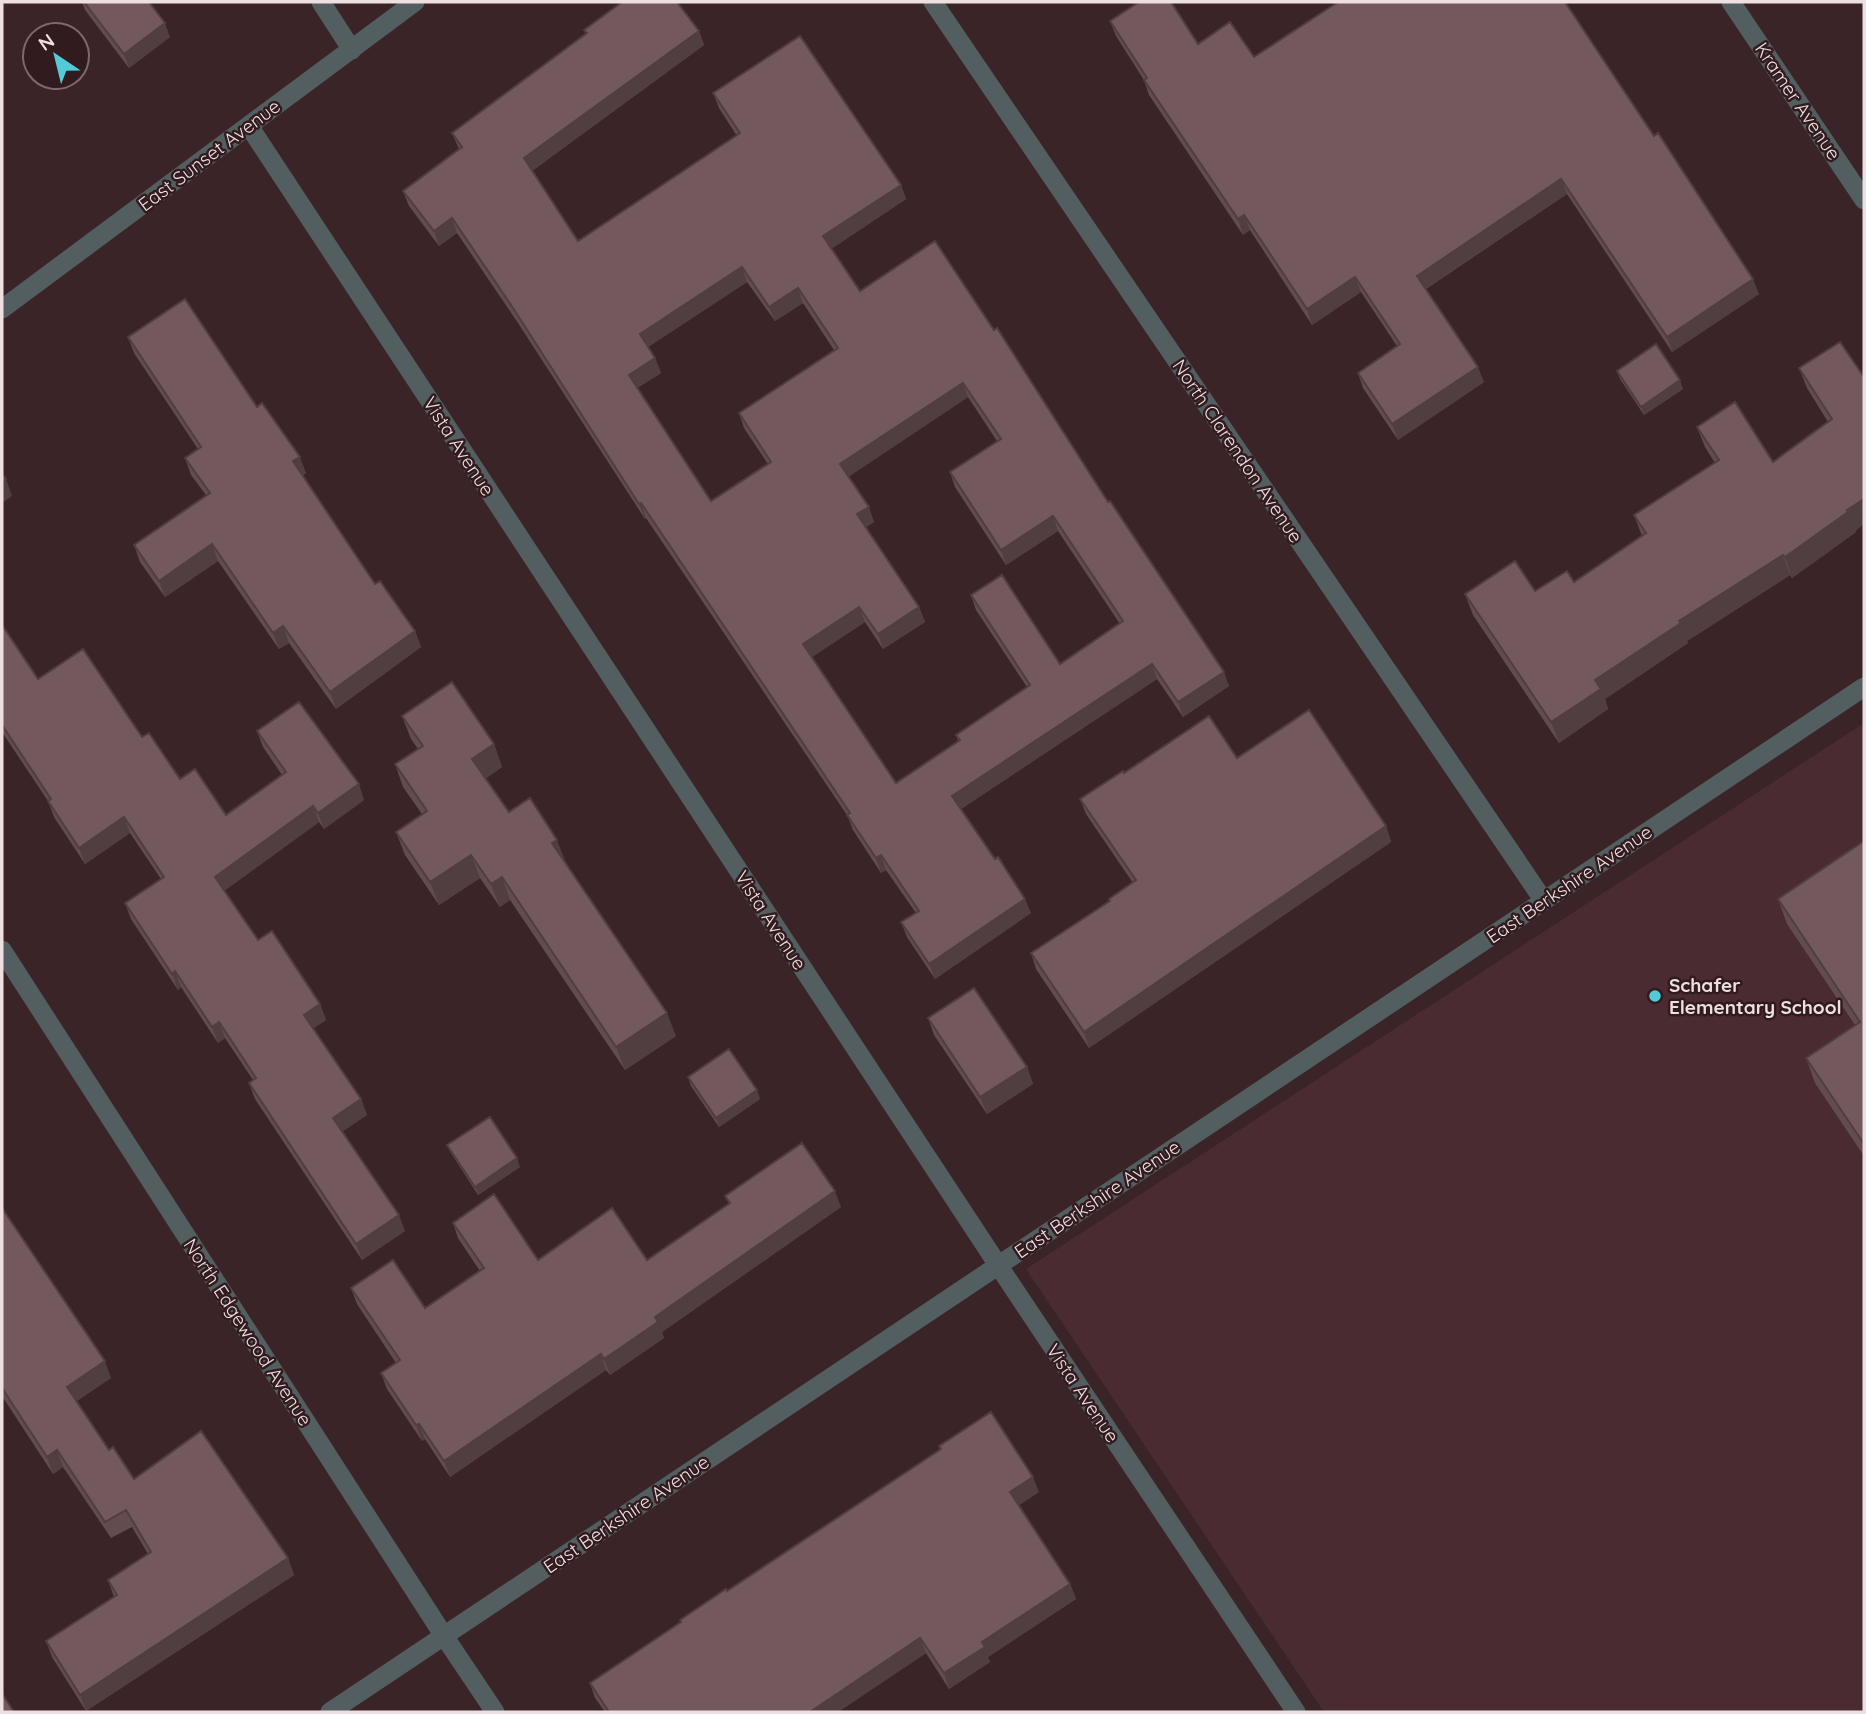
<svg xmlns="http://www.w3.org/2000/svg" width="1866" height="1714" viewBox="0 0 1866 1714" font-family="Quicksand,sans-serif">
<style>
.built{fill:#4a2b31}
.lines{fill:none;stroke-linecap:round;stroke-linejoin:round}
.minor{stroke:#525e60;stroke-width:19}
.wall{fill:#634c50;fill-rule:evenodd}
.shaded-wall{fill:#503e41}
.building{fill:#73585d;stroke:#503e41;stroke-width:2;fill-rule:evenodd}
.poi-dot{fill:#52cbd9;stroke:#311b1f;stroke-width:2.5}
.labels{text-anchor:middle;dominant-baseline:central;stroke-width:5;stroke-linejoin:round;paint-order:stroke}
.street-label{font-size:19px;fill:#eedfe1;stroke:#311b1f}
.poi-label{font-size:19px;font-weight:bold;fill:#eedfe1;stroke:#311b1f;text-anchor:start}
</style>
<rect width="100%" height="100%" fill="#3b2428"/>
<path class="built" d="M 1864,723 L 1864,1712 L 1324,1712 L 1026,1269 Z"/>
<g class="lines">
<path class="minor" d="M 321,2 L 352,50
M 933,2 L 1544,901
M 1731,2 L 1864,200
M 249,126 L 998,1265 L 1296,1712
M 2,309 L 415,2
M 2,950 L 444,1636 L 495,1712
M 330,1712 L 1864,687"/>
</g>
<path class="wall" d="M 82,2 L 149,2 L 170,37 L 129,68 L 85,10 Z
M 1338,2 L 1759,294 L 1672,352 L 1567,194 L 1426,289 L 1484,382 L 1398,440 L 1363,388 L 1358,373 L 1397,346 L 1361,292 L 1312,325 L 1250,230 L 1243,235 L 1184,147 L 1149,95 L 1144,80 L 1116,36 L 1110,21 L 1254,57 Z
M 584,30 L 699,31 L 704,45 L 532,171 L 578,241 L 737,136 L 719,108 L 713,93 L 901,185 L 906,199 L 831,249 L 860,291 L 1108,502 L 1229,686 L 1183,717 L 1157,679 L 961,809 L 1031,913 L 935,979 L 907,937 L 901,922 L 916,913 L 886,870 L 881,873 L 853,830 L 847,815 L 646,518 L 645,519 L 518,323 L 457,233 L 439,246 L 409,206 L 403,191 L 459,149 L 452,133 L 586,34 ZM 747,282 L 775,321 L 803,303 L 834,350 L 739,413 L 744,428 L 768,464 L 711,501 L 637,388 L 661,373 L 655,358 L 648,347 ZM 968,397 L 997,441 L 950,472 L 955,487 L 1006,565 L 1058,531 L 1120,624 L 1060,664 L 971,595 L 976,610 L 1027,687 L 956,735 L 958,741 L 896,783 L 812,657 L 865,622 L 883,649 L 925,622 L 919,607 L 866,527 L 874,522 L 848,477 Z
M 128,337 L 257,407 L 306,473 L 303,475 L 375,584 L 415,631 L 421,647 L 336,709 L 289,643 L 279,649 L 218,561 L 165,597 L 140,562 L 134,545 L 206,495 L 191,475 L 185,458 L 198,449 L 134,353 Z
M 1799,368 L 1864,377 L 1864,524 L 1855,531 L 1856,532 L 1792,578 L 1790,575 L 1687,641 L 1688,643 L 1605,699 L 1608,709 L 1559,743 L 1473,615 L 1465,594 L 1535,591 L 1574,582 L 1642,536 L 1634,515 L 1715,463 L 1705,447 L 1697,427 L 1773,462 L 1828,422 L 1807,388 Z
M 1617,371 L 1683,389 L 1644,415 L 1620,379 Z
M 2,625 L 38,679 L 142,737 L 180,779 L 226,815 L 282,775 L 263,747 L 257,731 L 364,800 L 324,829 L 319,822 L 224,891 L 258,940 L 320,1004 L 326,1020 L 313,1028 L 361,1099 L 367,1115 L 342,1131 L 405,1231 L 362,1260 L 255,1099 L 249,1083 L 253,1080 L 225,1038 L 218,1043 L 181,987 L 178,990 L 131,919 L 125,903 L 161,879 L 130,833 L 85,864 L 54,817 L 48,801 L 2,732 Z
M 402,716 L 494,744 L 502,767 L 485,779 L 509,812 L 566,863 L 676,1036 L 625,1070 L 510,900 L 500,907 L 480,878 L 439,905 L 405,855 L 396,832 L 422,814 L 403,787 L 395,764 L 418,749 L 411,739 Z
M 1237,758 L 1386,826 L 1391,842 L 1089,1048 L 1036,969 L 1031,953 L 1109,901 L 1133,883 L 1086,814 L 1080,799 L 1124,773 Z
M 1864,841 L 1864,1156 L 1815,1083 L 1806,1058 L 1855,1025 L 1787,924 L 1778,899 Z
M 928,1018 L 1027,1067 L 1033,1084 L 987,1114 L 934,1035 Z
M 688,1077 L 760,1099 L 719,1127 L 691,1086 Z
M 447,1145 L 520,1167 L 478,1195 L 451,1153 Z
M 725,1196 L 841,1207 L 662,1332 L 664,1338 L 610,1375 L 606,1370 L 450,1477 L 425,1439 L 422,1441 L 387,1389 L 381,1373 L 396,1363 L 357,1304 L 351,1288 L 425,1308 L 480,1271 L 458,1238 L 453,1223 L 538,1260 L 647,1260 L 729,1204 Z
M 2,1204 L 6,1215 L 111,1378 L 76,1401 L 109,1450 L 134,1479 L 288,1558 L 294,1575 L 86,1711 L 52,1657 L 46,1641 L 114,1597 L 108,1580 L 148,1554 L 132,1527 L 111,1538 L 63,1467 L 53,1474 L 2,1396 Z
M 939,1446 L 1039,1492 L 1019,1505 L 1070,1584 L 1076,1599 L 988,1657 L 990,1662 L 949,1689 L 926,1653 L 838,1712 L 605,1712 L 595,1698 L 590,1683 L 940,1450 Z"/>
<path class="shaded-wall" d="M 165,23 L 170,37 L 129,68 L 124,54 Z
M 699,31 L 704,45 L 529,173 L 524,158 Z
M 1561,179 L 1567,194 L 1422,291 L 1417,276 Z
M 901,185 L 906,199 L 828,251 L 823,236 Z
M 1244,215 L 1250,230 L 1243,235 L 1238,219 Z
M 452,218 L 457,233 L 439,246 L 434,231 Z
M 742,267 L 747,282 L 645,349 L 640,334 Z
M 1355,277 L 1361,292 L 1312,325 L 1307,309 Z
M 1753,279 L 1759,294 L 1672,352 L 1667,337 Z
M 798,288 L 803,303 L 775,321 L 769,307 Z
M 655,358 L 661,373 L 634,390 L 629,375 Z
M 1478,367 L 1484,382 L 1398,440 L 1392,424 Z
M 1680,380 L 1683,389 L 1644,415 L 1641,407 Z
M 963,383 L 968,397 L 845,479 L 840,464 Z
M 300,457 L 306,473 L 299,478 L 293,461 Z
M 6,479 L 12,496 L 2,503 L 2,482 Z
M 1864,499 L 1864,524 L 1855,531 L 1856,532 L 1792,578 L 1785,557 Z
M 641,503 L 646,518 L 645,519 L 639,504 Z
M 869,507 L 874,522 L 863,529 L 857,514 Z
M 1053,516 L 1058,531 L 1006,565 L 1001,550 Z
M 212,544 L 218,561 L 165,597 L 159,581 Z
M 1783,555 L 1790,575 L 1687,641 L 1688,643 L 1605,699 L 1608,709 L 1559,743 L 1551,722 L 1595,680 L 1679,621 Z
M 859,607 L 865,622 L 809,659 L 803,644 Z
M 919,607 L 925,622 L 883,649 L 878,634 Z
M 283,626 L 289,643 L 279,649 L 273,633 Z
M 415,631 L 421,647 L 336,709 L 330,692 Z
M 1152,664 L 1157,679 L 958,811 L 952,796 Z
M 1224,672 L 1229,686 L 1183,717 L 1178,702 Z
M 494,744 L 502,767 L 480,782 L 472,759 Z
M 359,784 L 364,800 L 324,829 L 318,813 Z
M 313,806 L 319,822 L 221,893 L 215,877 Z
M 124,817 L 130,833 L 85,864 L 79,848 Z
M 1386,826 L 1391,842 L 1089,1048 L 1084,1032 Z
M 557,840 L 566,863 L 552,843 Z
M 471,855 L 480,878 L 439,905 L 430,882 Z
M 881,855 L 886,870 L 881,873 L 876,858 Z
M 502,877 L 510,900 L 500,907 L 491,884 Z
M 1025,899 L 1031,913 L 935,979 L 929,964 Z
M 175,971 L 181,987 L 178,990 L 172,974 Z
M 320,1004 L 326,1020 L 310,1031 L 304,1015 Z
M 667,1013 L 676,1036 L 625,1070 L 616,1047 Z
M 219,1022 L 225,1038 L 218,1043 L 212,1027 Z
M 1027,1067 L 1033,1084 L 987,1114 L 980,1097 Z
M 757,1090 L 760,1099 L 719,1127 L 716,1118 Z
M 361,1099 L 367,1115 L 339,1134 L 333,1118 Z
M 517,1158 L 520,1167 L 478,1195 L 475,1187 Z
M 835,1191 L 841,1207 L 662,1332 L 664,1338 L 610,1375 L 604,1359 L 655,1317 Z
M 399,1215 L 405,1231 L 362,1260 L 356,1244 Z
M 601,1354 L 606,1370 L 450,1477 L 444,1461 Z
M 105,1361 L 111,1378 L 73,1404 L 67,1387 Z
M 419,1424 L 425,1439 L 422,1441 L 416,1425 Z
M 57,1450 L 63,1467 L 53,1474 L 47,1457 Z
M 1033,1477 L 1039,1492 L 1016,1507 L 1010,1492 Z
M 288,1558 L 294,1575 L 86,1711 L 80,1695 Z
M 1070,1584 L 1076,1599 L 988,1657 L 990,1662 L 949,1689 L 944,1673 L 982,1642 Z
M 920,1638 L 926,1653 L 838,1712 L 810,1712 Z"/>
<path class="building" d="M 84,2 L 149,2 L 165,23 L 124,54 Z
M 622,2 L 677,2 L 699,31 L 524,158 L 578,241 L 740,133 L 713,93 L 800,36 L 901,185 L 823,236 L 860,291 L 935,241 L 994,330 L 997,328 L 1108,502 L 1110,501 L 1224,672 L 1178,702 L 1152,664 L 952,796 L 995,859 L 998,857 L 1025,899 L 929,964 L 901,922 L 919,911 L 881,855 L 876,858 L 847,815 L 850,813 L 641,503 L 639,504 L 513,308 L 452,218 L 434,231 L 403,191 L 462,147 L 452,133 L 587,33 L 584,30 ZM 742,267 L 769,307 L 798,288 L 838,348 L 739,413 L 771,462 L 711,501 L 629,375 L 655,358 L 640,334 ZM 963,383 L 1001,439 L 950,472 L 1001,550 L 1053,516 L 1123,621 L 1060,664 L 1002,575 L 971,595 L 1030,685 L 956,735 L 960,740 L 896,783 L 803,644 L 859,607 L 878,634 L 919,607 L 857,514 L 869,507 L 840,464 Z
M 1139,2 L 1171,2 L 1198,44 L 1230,22 L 1254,57 L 1338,2 L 1565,2 L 1654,136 L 1658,133 L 1753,279 L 1667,337 L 1561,179 L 1417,276 L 1478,367 L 1392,424 L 1358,373 L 1400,344 L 1355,277 L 1307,309 L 1244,215 L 1238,219 L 1144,80 L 1147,78 L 1110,21 Z
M 185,299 L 257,407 L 262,403 L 300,457 L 293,461 L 375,584 L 380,581 L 415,631 L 330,692 L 283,626 L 273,633 L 212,544 L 159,581 L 134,545 L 210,493 L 185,458 L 201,447 L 128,337 Z
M 1840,342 L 1864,377 L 1864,499 L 1847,510 L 1848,512 L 1785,557 L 1783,555 L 1679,621 L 1681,623 L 1595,680 L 1601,689 L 1551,722 L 1465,594 L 1515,561 L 1535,591 L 1567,571 L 1574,582 L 1646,533 L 1634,515 L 1719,460 L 1697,427 L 1735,402 L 1773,462 L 1832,419 L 1799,368 Z
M 1656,344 L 1680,380 L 1641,407 L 1617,371 Z
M 2,474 L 6,479 L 2,482 Z
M 2,625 L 38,679 L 83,649 L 142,737 L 149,733 L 180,779 L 195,769 L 226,815 L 286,772 L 257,731 L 299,702 L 359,784 L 318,813 L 313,806 L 215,877 L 258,940 L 272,931 L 320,1004 L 304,1015 L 361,1099 L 333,1118 L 399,1215 L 356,1244 L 249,1083 L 256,1078 L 219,1022 L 212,1027 L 175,971 L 172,974 L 125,903 L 164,877 L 124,817 L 79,848 L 48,801 L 51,799 L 2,725 Z
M 452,682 L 494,744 L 472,759 L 509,812 L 530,798 L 557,840 L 552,843 L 667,1013 L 616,1047 L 502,877 L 491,884 L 471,855 L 430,882 L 396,832 L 427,811 L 395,764 L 423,746 L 402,716 Z
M 1309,710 L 1386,826 L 1084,1032 L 1031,953 L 1110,901 L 1109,899 L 1136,880 L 1080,799 L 1123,771 L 1124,773 L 1209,716 L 1237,758 Z
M 1864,841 L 1864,1144 L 1806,1058 L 1860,1022 L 1778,899 Z
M 974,988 L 1027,1067 L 980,1097 L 928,1018 Z
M 729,1049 L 757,1090 L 716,1118 L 688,1077 Z
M 490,1117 L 517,1158 L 475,1187 L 447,1145 Z
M 802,1143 L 835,1191 L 655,1317 L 658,1322 L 604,1359 L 601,1354 L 444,1461 L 419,1424 L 416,1425 L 381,1373 L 400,1360 L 351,1288 L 393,1260 L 425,1308 L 484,1268 L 453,1223 L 494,1194 L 538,1260 L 612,1208 L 647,1260 L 730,1203 L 725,1196 Z
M 2,1208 L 105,1361 L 67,1387 L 109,1450 L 113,1447 L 134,1479 L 201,1431 L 288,1558 L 80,1695 L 46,1641 L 117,1595 L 108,1580 L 151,1552 L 126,1510 L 105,1522 L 57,1450 L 47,1457 L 2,1388 Z
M 991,1412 L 1033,1477 L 1010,1492 L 1070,1584 L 982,1642 L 985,1647 L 944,1673 L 920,1638 L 810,1712 L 609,1712 L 590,1683 L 681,1622 L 680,1620 L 726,1589 L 727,1591 L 941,1449 L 939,1446 Z
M 2,1694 L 14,1712 L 2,1712 Z"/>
<circle class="poi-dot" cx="1655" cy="996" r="7"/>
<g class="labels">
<g class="street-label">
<text transform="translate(1798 101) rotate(56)">Kramer Avenue</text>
<text transform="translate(209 155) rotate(-37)">East Sunset Avenue</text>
<text transform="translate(459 446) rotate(57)">Vista Avenue</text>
<text transform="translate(1238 451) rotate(56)">North Clarendon Avenue</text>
<text transform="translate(1569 884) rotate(-34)">East Berkshire Avenue</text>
<text transform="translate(771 920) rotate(57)">Vista Avenue</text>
<text transform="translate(1097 1199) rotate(-34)">East Berkshire Avenue</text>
<text transform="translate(248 1332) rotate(57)">North Edgewood Avenue</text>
<text transform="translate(1083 1393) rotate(56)">Vista Avenue</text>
<text transform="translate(626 1514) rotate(-34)">East Berkshire Avenue</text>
</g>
<g class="poi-label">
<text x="1669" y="985">Schafer<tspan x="1669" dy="22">Elementary School</tspan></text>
</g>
</g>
<rect width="1866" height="1714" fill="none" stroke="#eedfe1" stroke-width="7"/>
<g transform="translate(56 56) rotate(325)"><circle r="33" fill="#311b1f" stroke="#7d696d" stroke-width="2"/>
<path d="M0-5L12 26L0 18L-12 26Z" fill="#52cbd9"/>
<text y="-10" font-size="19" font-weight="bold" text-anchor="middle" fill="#eedfe1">N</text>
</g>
</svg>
